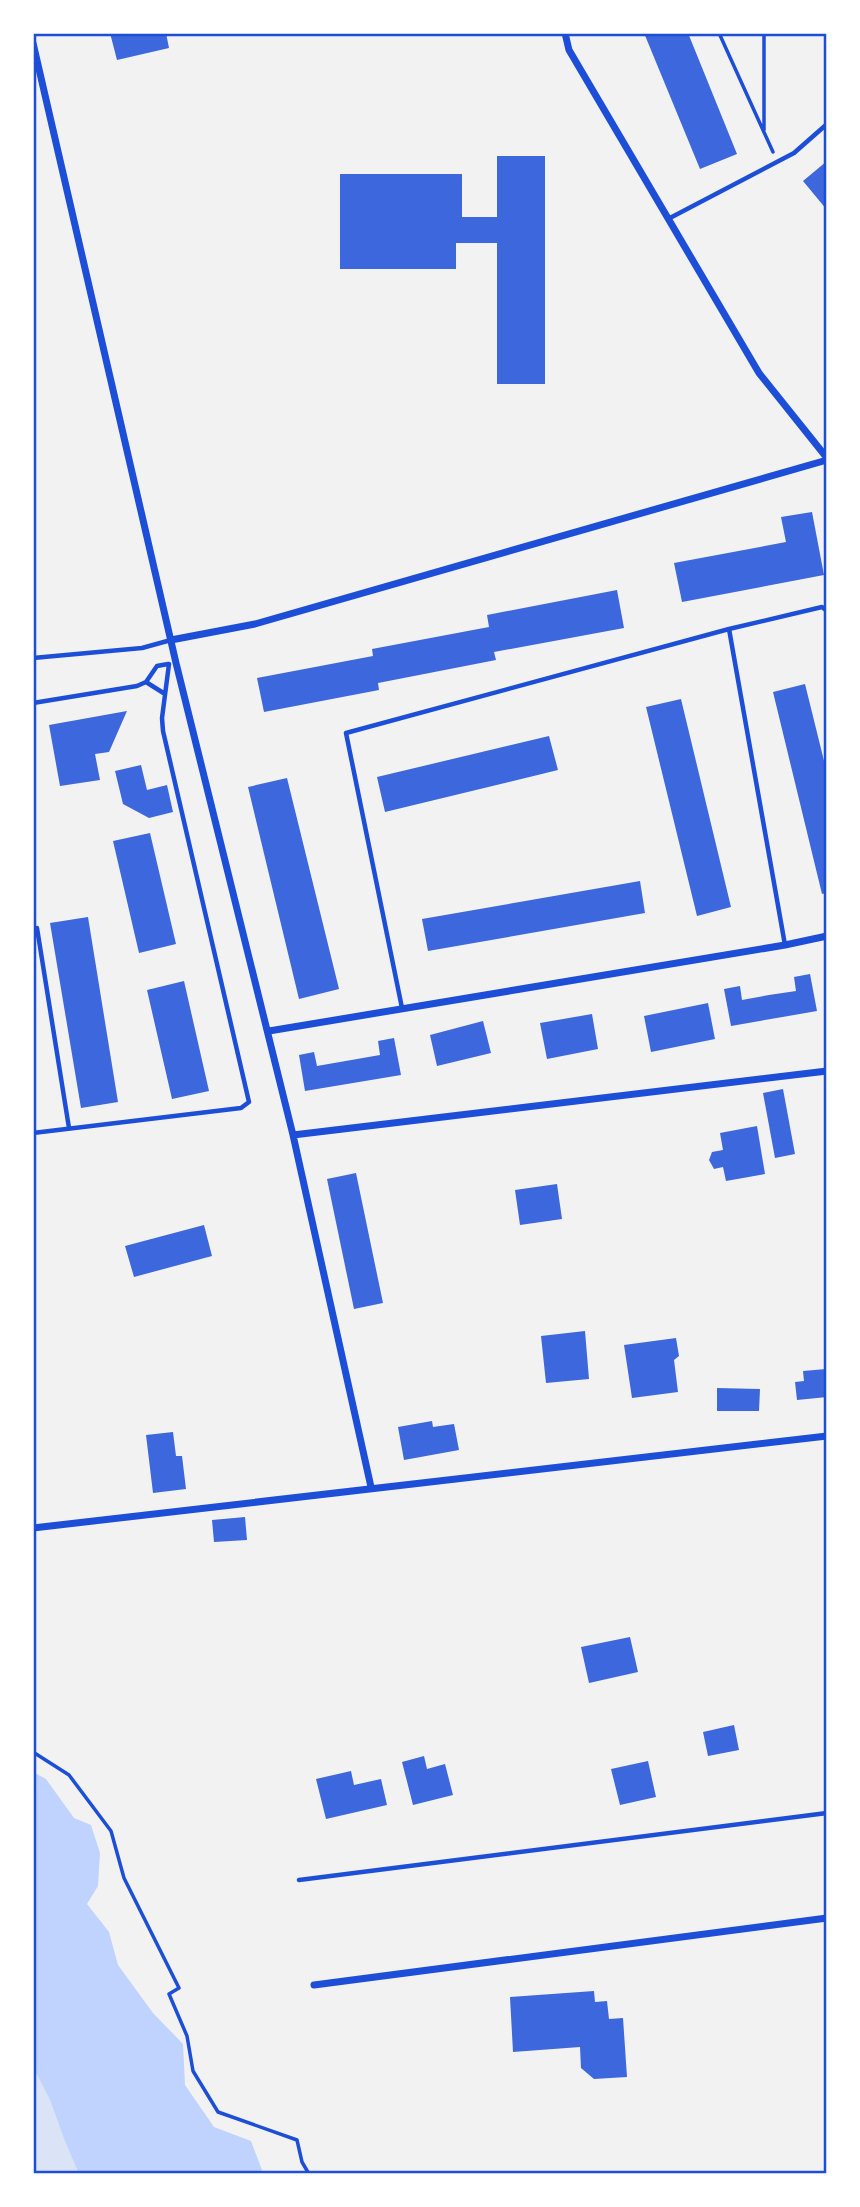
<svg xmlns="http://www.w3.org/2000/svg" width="860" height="2207" viewBox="0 0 860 2207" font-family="Roboto,sans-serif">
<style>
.green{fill:#dbe4f7}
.water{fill:#bfd3fe}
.building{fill:#3d67dc}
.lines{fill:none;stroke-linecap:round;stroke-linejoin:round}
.path{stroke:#1d4ed8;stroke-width:3.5}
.service{stroke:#1d4ed8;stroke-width:4.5}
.minor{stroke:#1d4ed8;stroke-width:7}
.neatline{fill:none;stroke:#1d4ed8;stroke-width:2.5}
</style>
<rect width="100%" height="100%" fill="#f2f2f2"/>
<path class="green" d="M 33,2067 L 50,2100 L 64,2139 L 79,2174 L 33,2174 Z"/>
<path class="water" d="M 33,1772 L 46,1779 L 74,1818 L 91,1825 L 100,1853 L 98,1886 L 87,1904 L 109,1932 L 118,1965 L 153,2013 L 183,2044 L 185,2085 L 214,2127 L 251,2141 L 262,2170 L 256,2174 L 79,2174 L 64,2139 L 50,2100 L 33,2067 Z"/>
<path class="building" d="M 110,33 L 166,33 L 169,48 L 117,60 Z
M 644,33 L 688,33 L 737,154 L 700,169 Z
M 497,156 L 545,156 L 545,384 L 497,384 L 497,243 L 456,243 L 456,269 L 340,269 L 340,174 L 462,174 L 462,217 L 497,217 Z
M 827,161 L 827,210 L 803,181 Z
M 812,512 L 824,575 L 682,602 L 674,563 L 786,542 L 781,517 Z
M 617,590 L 624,628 L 494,652 L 496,660 L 378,683 L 379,690 L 264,712 L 257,678 L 373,656 L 372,649 L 489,627 L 487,615 Z
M 805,684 L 827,773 L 827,893 L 822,894 L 773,692 Z
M 681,699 L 731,907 L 697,916 L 646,707 Z
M 127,711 L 109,752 L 95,754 L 100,780 L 60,786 L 49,725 Z
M 549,736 L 558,770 L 385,812 L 377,777 Z
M 141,765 L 147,790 L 167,785 L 173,812 L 149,818 L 123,804 L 115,771 Z
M 287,778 L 339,989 L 299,999 L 248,787 Z
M 150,833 L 176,944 L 139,953 L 113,841 Z
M 640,881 L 645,913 L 428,951 L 422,919 Z
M 88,917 L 118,1102 L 81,1108 L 50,923 Z
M 810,974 L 817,1011 L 731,1026 L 724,989 L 740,986 L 742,1000 L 769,995 L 796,991 L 794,977 Z
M 184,981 L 209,1091 L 172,1099 L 147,990 Z
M 708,1003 L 715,1039 L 651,1052 L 644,1016 Z
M 592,1014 L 598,1049 L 547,1059 L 540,1023 Z
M 483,1021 L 491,1053 L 437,1066 L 430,1035 Z
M 394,1038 L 401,1075 L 305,1091 L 299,1055 L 314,1052 L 317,1066 L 380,1055 L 378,1041 Z
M 783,1089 L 795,1154 L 775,1158 L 763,1093 Z
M 757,1126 L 765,1174 L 726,1181 L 723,1167 L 714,1169 L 709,1160 L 712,1152 L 723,1150 L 720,1133 Z
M 356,1173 L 383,1303 L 354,1309 L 327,1179 Z
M 557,1184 L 562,1219 L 520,1225 L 515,1190 Z
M 204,1225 L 212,1256 L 134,1277 L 125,1246 Z
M 585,1331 L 589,1379 L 546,1383 L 541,1336 Z
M 676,1338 L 679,1356 L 674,1360 L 678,1392 L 632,1398 L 624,1345 Z
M 826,1369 L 827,1397 L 797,1400 L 795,1382 L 804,1381 L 803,1371 Z
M 717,1388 L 760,1389 L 759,1411 L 717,1411 Z
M 432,1421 L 433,1427 L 454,1424 L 459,1450 L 404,1460 L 398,1427 Z
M 173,1432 L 176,1456 L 182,1456 L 186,1489 L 153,1493 L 146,1435 Z
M 245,1517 L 247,1540 L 214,1542 L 212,1520 Z
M 630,1637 L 638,1672 L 589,1683 L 581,1647 Z
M 734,1725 L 739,1750 L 708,1756 L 703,1732 Z
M 424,1756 L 427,1769 L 445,1764 L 453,1795 L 413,1805 L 402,1762 Z
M 648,1761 L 656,1797 L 620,1805 L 611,1769 Z
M 351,1771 L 354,1785 L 381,1779 L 387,1805 L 326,1819 L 316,1779 Z
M 594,1991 L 595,2002 L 607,2001 L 609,2019 L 623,2018 L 627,2077 L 594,2079 L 581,2068 L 580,2047 L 513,2052 L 510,1997 Z"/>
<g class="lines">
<path class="path" d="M 719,33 L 773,152
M 764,33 L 764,130
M 33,1752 L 69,1775 L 111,1831 L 124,1878 L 179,1988 L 169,1994 L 187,2036 L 193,2071 L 218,2112 L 297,2140 L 302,2162 L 309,2174"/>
<path class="service" d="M 668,219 L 794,153 L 827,124
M 729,629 L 822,607 L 827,611
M 33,658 L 142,648 L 171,640
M 146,682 L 165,694
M 33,703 L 137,686 L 146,682 L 157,666 L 168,664
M 37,928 L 69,1128
M 402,1008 L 346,733 L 729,629 L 785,945
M 33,1133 L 241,1108 L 249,1102 L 163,731 L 162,718 L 169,664
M 299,1880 L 827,1813"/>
<path class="minor" d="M 565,33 L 569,50 L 759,373 L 827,458
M 33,43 L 176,663 L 293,1135 L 371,1487
M 171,640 L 255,624 L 827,460
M 269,1031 L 785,945 L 827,936
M 293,1135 L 827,1071
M 33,1528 L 827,1436
M 314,1985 L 827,1918"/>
</g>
<rect width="860" height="2207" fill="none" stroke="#ffffff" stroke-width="70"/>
<rect x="35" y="35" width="790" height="2137" class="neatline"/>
</svg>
